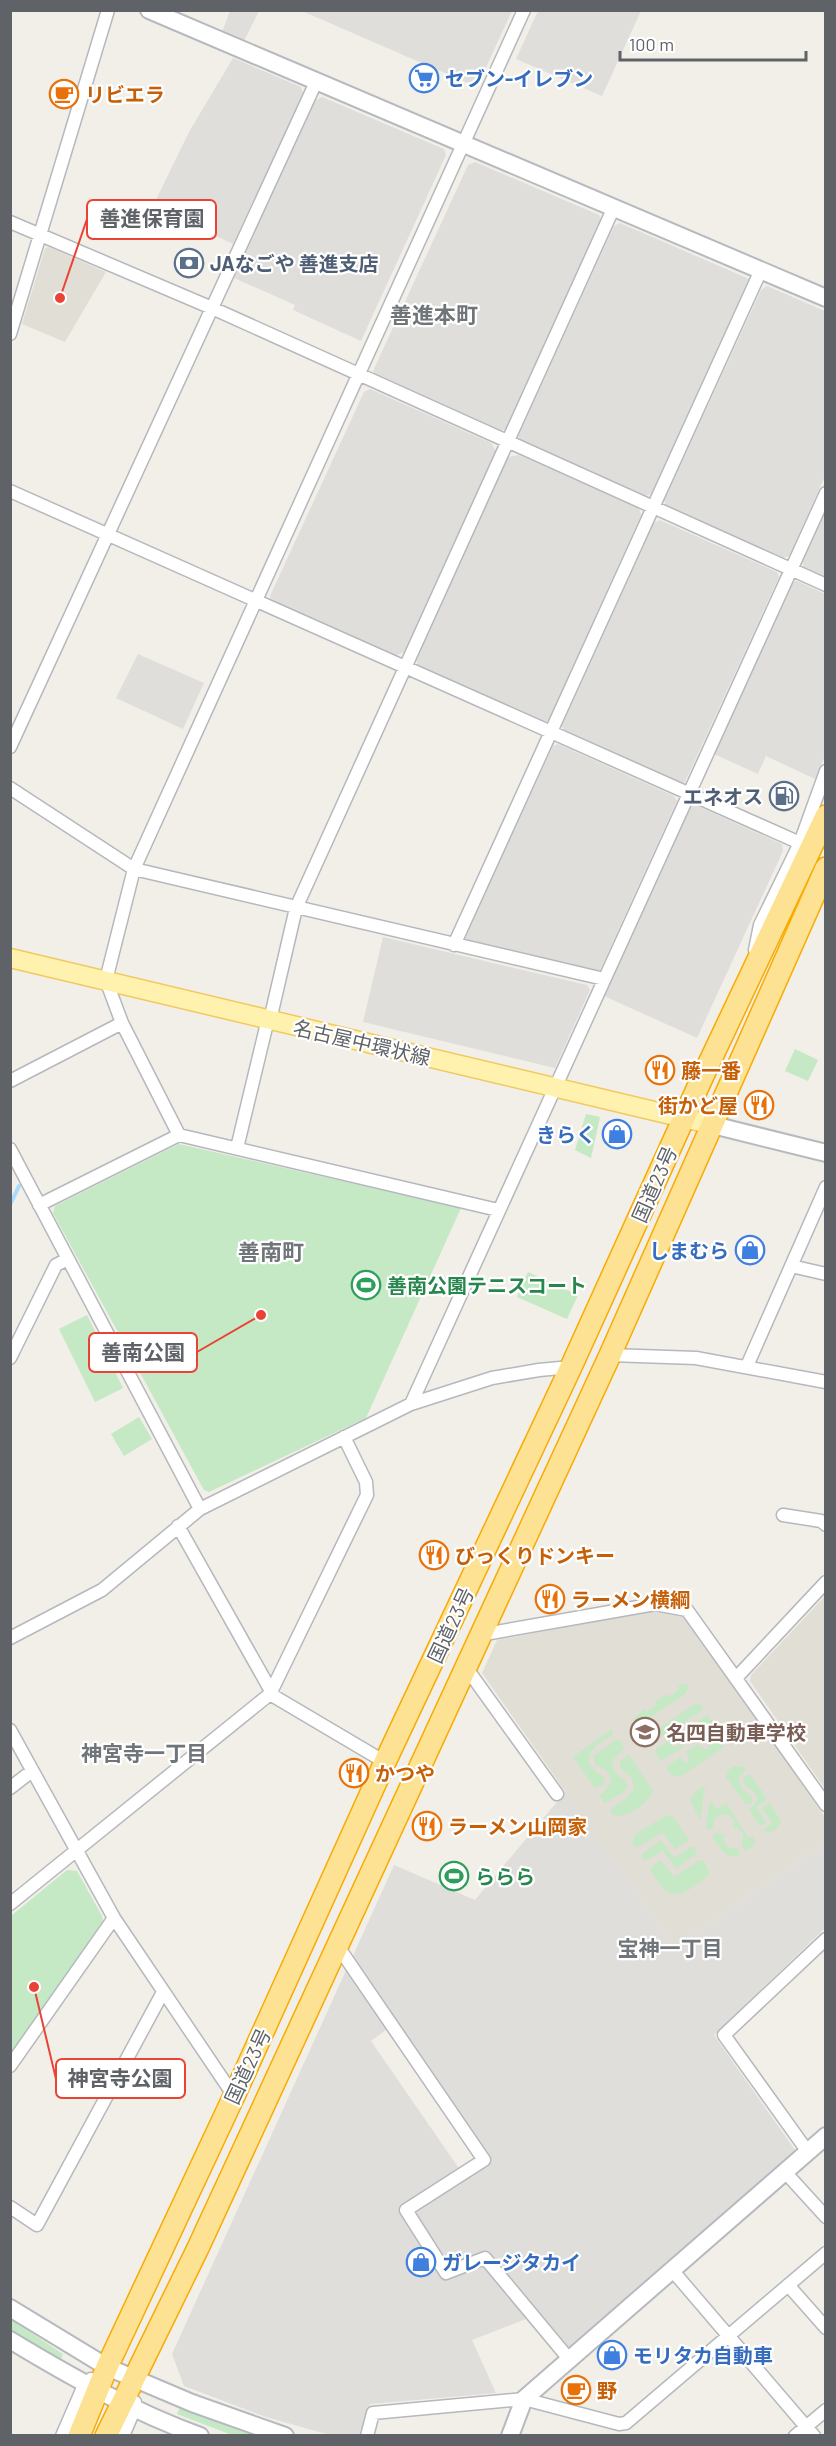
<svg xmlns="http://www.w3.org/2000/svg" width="836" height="2446" viewBox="0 0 836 2446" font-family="Barlow,'Noto Sans JP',sans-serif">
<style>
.industrial{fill:#e0deda}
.education{fill:#e1ded6}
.green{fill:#c5e8c5}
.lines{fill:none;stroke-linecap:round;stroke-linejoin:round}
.stream{stroke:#aadaff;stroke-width:4}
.street-casing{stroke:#b5b8bc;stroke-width:15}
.secondary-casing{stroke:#b6babf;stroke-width:20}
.primary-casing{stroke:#f2c960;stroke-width:21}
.highway-casing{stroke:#f9ab00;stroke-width:24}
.street{stroke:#fff;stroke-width:12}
.secondary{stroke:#fff;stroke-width:16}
.primary{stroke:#fff2af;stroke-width:18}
.highway{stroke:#fde293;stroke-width:21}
.labels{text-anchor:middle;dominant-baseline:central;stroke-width:4.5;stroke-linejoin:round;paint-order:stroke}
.shop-label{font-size:20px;font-weight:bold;fill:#366cbe;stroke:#fff;text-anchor:start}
.food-label{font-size:20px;font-weight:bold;fill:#c56008;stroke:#fff;text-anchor:start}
.service-label{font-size:20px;font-weight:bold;fill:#4e5e75;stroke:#fff;text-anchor:start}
.street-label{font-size:20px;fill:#5f6368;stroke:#fff}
.leisure-label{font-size:20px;font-weight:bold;fill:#27864d;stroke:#fff;text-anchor:start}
.education-label{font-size:20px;font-weight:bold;fill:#785e54;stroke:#fff;text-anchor:start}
.neighbourhood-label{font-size:21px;font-weight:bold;fill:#70757a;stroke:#fff}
.quarter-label{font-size:22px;font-weight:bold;fill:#70757a;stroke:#fff}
.leader{fill:none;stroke:#ea4335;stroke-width:2}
.callout-dot{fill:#ea4335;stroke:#fff;stroke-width:2}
.callout{fill:#fff;stroke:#ea4335;stroke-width:2}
.callout-label{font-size:21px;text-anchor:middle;font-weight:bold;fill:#5f6368}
</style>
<rect width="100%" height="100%" fill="#f1efe8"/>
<path class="industrial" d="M 230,11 L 259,11 L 244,41 L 222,32 Z
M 302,11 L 512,11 L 477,87 Z
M 538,11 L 641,11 L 602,96 L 516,59 Z
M 233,58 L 301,87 L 303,93 L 233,244 L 153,206 L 189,132 Z
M 322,97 L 444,149 L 446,155 L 361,341 L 293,310 L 295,305 L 234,278 L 316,100 Z
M 475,162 L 599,215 L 601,219 L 505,429 L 501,431 L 376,376 L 373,371 L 468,165 Z
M 620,223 L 749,279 L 651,494 L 645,496 L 520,439 L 518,436 L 614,226 Z
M 767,286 L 825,311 L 825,476 L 789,556 L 783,558 L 667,507 L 664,501 L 761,290 Z
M 370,389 L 491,443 L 496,451 L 404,652 L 395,656 L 272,601 L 270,596 L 364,392 Z
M 519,455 L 639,508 L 641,515 L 548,721 L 545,722 L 418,665 L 416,660 L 508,457 Z
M 825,511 L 826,578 L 825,578 L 804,568 L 802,562 Z
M 660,520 L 777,572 L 779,577 L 685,782 L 681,784 L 564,730 L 562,726 L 654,523 Z
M 797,581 L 825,594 L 825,756 L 815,779 L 766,756 L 758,774 L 714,754 L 793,582 Z
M 138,654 L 204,683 L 183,729 L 116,698 Z
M 558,744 L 674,796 L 677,801 L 600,970 L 595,972 L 468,942 L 465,938 L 553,746 Z
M 695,805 L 782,844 L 783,851 L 697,1038 L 604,996 L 690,807 Z
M 383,937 L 587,985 L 590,990 L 555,1068 L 363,1022 Z
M 566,1791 L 675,1948 L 825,1843 L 825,1928 L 714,2035 L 795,2150 L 564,2351 L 486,2254 L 447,2269 L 411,2211 L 490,2160 L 352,1958 L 394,1865 L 475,1900 Z
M 348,1966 L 390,2027 L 371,2041 L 460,2170 L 401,2209 L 444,2277 L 484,2263 L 526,2319 L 472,2340 L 496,2393 L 370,2404 L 359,2435 L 330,2435 L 266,2417 L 184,2386 L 172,2354 Z"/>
<path class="education" d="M 49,247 L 106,272 L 65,342 L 22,324 L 45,248 Z
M 825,1596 L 825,1789 L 750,1681 L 751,1675 Z
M 650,1611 L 684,1613 L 825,1817 L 825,1843 L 675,1948 L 482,1673 L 497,1640 Z"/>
<path class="green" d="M 795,1049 L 818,1060 L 808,1081 L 785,1071 Z
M 586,1114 L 600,1117 L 591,1158 L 575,1150 Z
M 179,1144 L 461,1208 L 366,1418 L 209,1492 L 204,1490 L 53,1213 L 55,1206 Z
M 528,1272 L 578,1295 L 567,1319 L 517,1297 Z
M 87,1315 L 123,1388 L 95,1402 L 59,1329 Z
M 139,1417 L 152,1439 L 124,1456 L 111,1434 Z
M 682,1683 L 689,1686 L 686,1693 L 642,1723 L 635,1724 L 633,1719 L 644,1709 L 646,1712 L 657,1705 L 655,1702 L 666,1694 L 669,1697 L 679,1690 L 678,1687 Z
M 695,1704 L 701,1705 L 703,1707 L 701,1711 L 654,1742 L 647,1741 L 648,1736 Z
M 705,1716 L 708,1716 L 714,1723 L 712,1727 L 663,1760 L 660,1760 L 655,1752 L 656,1749 L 668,1741 L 675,1748 L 680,1744 L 676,1736 L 688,1728 L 694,1734 L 698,1730 L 695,1723 Z
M 612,1729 L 613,1734 C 602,1743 584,1749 590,1766 L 605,1779 L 603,1785 L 595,1788 L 573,1757 Z
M 716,1732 L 720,1732 L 725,1739 L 722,1748 L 683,1775 C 674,1779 671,1775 666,1768 L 679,1757 L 685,1763 L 690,1760 L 686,1752 L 698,1744 L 705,1750 L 710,1747 L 705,1739 Z
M 616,1740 L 620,1740 L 624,1749 L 614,1758 C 609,1771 617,1774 626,1781 L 627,1788 L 623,1793 L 604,1803 L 600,1795 C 617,1781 613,1772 595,1764 L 593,1756 Z
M 629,1755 L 653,1791 C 648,1804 624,1821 611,1814 L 611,1809 L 628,1797 L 634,1789 L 632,1778 L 619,1767 L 621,1760 Z
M 735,1766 L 741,1766 L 747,1770 L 740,1775 L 739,1782 L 743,1790 L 752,1797 L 751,1803 L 746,1805 L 726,1777 L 727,1771 Z
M 750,1774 L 767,1799 L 756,1807 L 766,1822 L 760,1826 L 749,1810 L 757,1801 L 756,1794 L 743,1783 L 744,1778 Z
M 705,1786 L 700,1820 L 690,1800 L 695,1792 Z
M 711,1802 L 717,1809 L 726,1803 L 748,1837 L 753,1837 L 755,1841 L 754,1845 L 746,1851 L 742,1845 L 743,1833 L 738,1828 L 733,1828 L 734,1820 L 728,1814 L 717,1816 L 713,1823 L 714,1828 L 708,1830 L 706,1826 L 709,1803 Z
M 770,1803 L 781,1821 L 777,1829 L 768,1833 L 763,1830 L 772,1823 L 762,1808 Z
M 667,1815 L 673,1817 L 688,1838 L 688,1841 L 675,1849 L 662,1832 L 639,1847 L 635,1847 L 632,1842 L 636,1834 Z
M 718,1833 L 725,1834 L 723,1839 C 725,1846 730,1850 737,1848 L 740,1855 C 726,1861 720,1847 712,1836 Z
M 661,1840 L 674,1858 L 690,1847 L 694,1847 L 697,1853 L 676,1869 L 663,1851 L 645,1861 L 641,1855 Z
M 661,1860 L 674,1877 L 699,1860 L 704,1861 L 709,1872 C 706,1879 702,1881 696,1885 C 671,1902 665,1893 651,1871 L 651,1867 Z
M 67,1870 L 77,1871 L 102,1916 L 103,1921 L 11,2053 L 11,1916 Z
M 10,2319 L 63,2354 L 60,2362 L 11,2334 Z
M 181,2405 L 265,2435 L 232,2435 L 177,2414 Z"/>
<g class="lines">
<path class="stream" d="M 10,1205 L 19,1186"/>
<g class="street-casing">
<path id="street" d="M 10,222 L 212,308 L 826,585
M 10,334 L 108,10
M 10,491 L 800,843
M 10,747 L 316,82
M 10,788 L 134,869 L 604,979
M 454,945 L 761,270
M 755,950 L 760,925 L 800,843 L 826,771
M 270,1020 L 296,908 L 614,207
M 10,1081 L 122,1023
M 179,1135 L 122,1023 L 106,980 L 134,869 L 524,10
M 237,1148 L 268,1019
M 10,1149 L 200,1509
M 39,1205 L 179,1135 L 498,1210
M 791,1266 L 826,1274
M 610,1355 L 696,1358 L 826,1382
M 10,1358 L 56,1265 L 68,1259
M 747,1366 L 826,1187
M 411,1404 L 826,493
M 783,1515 L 821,1521 L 826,1525
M 178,1526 L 271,1691
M 479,1635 L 655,1604 L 687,1610 L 826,1805
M 10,1638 L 102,1590 L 200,1509 L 411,1404 L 492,1378 L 539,1370 L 571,1367
M 465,1666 L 557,1794
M 737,1677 L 826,1582
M 270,1694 L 385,1762
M 10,1730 L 114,1918 L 234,2096
M 10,1788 L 32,1771
M 10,1904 L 270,1694 L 367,1495 L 366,1482 L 344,1437
M 337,1945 L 484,2160 L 406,2210 L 446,2273 L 485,2258 L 569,2359
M 10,2066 L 114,1918
M 808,2152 L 724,2035 L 826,1939
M 785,2172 L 826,2217
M 10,2207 L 37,2225 L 163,1992
M 672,2270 L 814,2436
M 788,2285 L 826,2328
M 62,2436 L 85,2383 L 91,2379
M 123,2436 L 135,2408 L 135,2402
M 367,2436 L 373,2413 L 524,2399 L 619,2424 L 626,2423 L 826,2253
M 795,2436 L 826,2410"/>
</g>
<g class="secondary-casing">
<path id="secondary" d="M 149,10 L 826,298
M 713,1125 L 826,1153
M 10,2308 L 107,2367 L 192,2403 L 285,2436
M 10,2340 C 71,2377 134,2412 200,2436
M 510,2436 L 524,2399 L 826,2136"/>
</g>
<g class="primary-casing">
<path id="primary" d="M 10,958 L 713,1125"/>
</g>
<g class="highway-casing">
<path id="highway" d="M 79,2436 L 107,2367 L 234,2096 L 385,1762 L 571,1367 L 702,1078 L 826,816
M 106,2436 L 198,2248 L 610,1355 L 826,868"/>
</g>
<use href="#street" class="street"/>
<use href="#secondary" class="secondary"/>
<use href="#primary" class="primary"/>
<use href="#highway" class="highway"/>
</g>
<defs>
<g id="supermarket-ring" transform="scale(1.5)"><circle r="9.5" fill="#fff" stroke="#3f7fe0" stroke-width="1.5"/><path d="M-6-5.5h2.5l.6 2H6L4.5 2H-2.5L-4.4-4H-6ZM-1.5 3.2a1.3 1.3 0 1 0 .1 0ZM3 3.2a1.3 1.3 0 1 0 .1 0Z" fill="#3f7fe0"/></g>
<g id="cafe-ring" transform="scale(1.5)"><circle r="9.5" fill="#fff" stroke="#e8710a" stroke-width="1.5"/><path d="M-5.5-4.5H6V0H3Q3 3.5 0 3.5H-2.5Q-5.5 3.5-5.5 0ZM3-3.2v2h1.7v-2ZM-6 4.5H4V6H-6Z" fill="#e8710a"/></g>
<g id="bank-ring" transform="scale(1.5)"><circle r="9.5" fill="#fff" stroke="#5c6f8a" stroke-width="1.5"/><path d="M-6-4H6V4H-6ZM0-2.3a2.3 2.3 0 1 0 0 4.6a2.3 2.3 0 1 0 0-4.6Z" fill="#5c6f8a"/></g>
<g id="fuel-ring" transform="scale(1.5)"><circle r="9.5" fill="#fff" stroke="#5c6f8a" stroke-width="1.5"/><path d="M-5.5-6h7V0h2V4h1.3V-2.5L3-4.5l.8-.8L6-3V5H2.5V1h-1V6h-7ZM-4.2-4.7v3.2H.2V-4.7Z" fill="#5c6f8a"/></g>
<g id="restaurant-ring" transform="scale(1.5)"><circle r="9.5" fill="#fff" stroke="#e8710a" stroke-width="1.5"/><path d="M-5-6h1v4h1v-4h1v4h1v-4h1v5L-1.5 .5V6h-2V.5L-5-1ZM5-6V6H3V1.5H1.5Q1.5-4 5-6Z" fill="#e8710a"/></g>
<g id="shop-ring" transform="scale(1.5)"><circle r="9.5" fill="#fff" stroke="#3f7fe0" stroke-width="1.5"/><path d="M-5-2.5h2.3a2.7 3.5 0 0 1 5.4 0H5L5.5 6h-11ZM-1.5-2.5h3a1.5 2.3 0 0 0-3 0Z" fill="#3f7fe0"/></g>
<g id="stadium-ring" transform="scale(1.5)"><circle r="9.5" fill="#fff" stroke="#2e9e5b" stroke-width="1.5"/><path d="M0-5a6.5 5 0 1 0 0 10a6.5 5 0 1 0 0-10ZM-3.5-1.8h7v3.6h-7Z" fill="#2e9e5b"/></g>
<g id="university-ring" transform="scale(1.5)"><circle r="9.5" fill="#fff" stroke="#8d6e63" stroke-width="1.5"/><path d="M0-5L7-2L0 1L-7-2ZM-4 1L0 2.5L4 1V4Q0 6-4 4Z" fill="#8d6e63"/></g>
</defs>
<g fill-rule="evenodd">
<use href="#supermarket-ring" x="424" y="78"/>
<use href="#cafe-ring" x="64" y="94"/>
<use href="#bank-ring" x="189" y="263"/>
<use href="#fuel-ring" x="784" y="796"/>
<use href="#restaurant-ring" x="660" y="1070"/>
<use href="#restaurant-ring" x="759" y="1105"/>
<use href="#shop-ring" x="617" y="1134"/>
<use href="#shop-ring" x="750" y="1250"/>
<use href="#stadium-ring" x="366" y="1285"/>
<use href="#restaurant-ring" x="434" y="1555"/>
<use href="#restaurant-ring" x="550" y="1599"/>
<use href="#university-ring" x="645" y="1732"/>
<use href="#restaurant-ring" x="354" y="1773"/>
<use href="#restaurant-ring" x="427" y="1826"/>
<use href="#stadium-ring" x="454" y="1876"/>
<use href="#shop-ring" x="421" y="2262"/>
<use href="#shop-ring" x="612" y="2355"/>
<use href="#cafe-ring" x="576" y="2390"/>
</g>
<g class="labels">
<g class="shop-label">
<text x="445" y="78">セブン-イレブン</text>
<text x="596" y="1134" text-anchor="end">きらく</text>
<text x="729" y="1250" text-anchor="end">しまむら</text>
<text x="442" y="2262">ガレージタカイ</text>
<text x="633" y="2355">モリタカ自動車</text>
</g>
<g class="food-label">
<text x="85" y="94">リビエラ</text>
<text x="681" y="1070">藤一番</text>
<text x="738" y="1105" text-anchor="end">街かど屋</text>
<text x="455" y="1555">びっくりドンキー</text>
<text x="571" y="1599">ラーメン横綱</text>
<text x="375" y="1773">かつや</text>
<text x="448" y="1826">ラーメン山岡家</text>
<text x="597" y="2390">野</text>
</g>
<g class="service-label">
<text x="210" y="263">JAなごや 善進支店</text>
<text x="763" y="796" text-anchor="end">エネオス</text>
</g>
<g class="street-label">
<text transform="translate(362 1042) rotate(13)">名古屋中環状線</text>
<text transform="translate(654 1184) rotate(-66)">国道23号</text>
<text transform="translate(450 1625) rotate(-65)">国道23号</text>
<text transform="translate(247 2066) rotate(-65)">国道23号</text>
</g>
<g class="leisure-label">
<text x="387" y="1285">善南公園テニスコート</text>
<text x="475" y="1876">ららら</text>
</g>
<g class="education-label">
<text x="666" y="1732">名四自動車学校</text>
</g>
<g class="neighbourhood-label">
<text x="144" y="1752">神宮寺一丁目</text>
<text x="670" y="1947">宝神一丁目</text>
</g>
<g class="quarter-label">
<text x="434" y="314">善進本町</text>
<text x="271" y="1251">善南町</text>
</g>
</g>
<path class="leader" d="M60 298L87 219M261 1315L197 1352M34 1987L56 2079"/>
<g class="callout-dot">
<circle cx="60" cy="298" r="6"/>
<circle cx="261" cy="1315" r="6"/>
<circle cx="34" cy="1987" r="6"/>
</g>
<g class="callout">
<rect x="87" y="200" width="129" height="39" rx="6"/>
<rect x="89" y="1333" width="108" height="39" rx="6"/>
<rect x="56" y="2059" width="129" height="39" rx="6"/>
</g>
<g class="callout-label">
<text x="152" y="226">善進保育園</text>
<text x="143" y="1360">善南公園</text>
<text x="120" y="2086">神宮寺公園</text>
</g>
<rect width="836" height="2446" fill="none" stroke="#5f6368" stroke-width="24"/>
<path d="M620 51v9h186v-9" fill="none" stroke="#5f6368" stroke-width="3"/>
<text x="629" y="51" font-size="18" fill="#5f6368" stroke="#ffffff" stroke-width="4.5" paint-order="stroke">100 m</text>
</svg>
